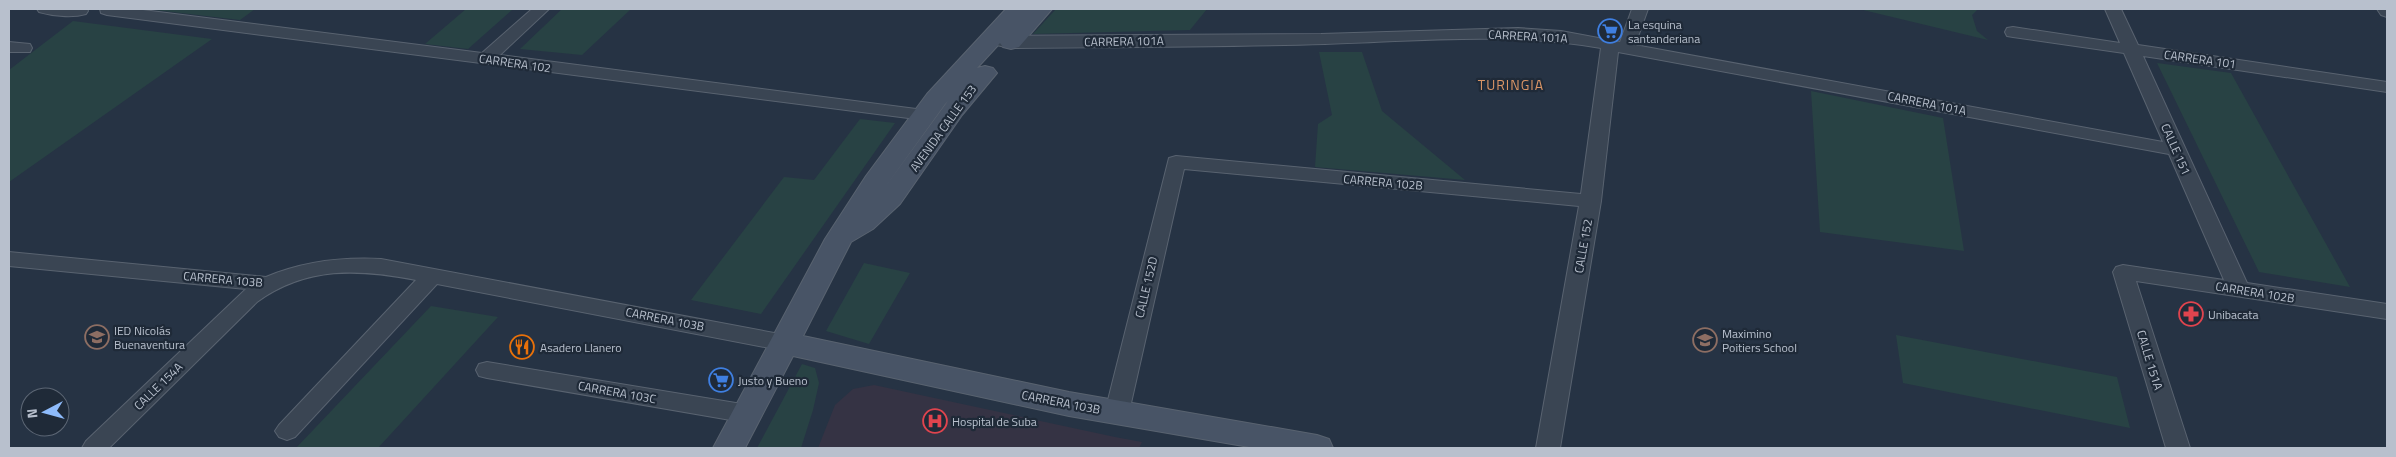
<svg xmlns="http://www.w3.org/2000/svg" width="2396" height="457" viewBox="0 0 2396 457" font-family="'Titillium Web',sans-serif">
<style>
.medical{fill:#353344}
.green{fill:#284244}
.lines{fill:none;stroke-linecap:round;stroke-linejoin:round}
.street-casing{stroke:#596370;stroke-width:2}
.secondary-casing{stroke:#596370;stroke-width:2}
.street{fill:#3a4553;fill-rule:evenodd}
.secondary{fill:#485466;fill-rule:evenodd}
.labels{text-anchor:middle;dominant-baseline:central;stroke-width:4.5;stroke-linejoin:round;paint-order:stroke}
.poi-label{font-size:12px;fill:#b8c0cd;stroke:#1f2a38;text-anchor:start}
.street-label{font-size:12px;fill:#b8c0cd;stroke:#1f2a38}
.neighbourhood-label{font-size:14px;letter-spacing:1px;fill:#da9566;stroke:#1f2a38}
</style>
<rect width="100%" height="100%" fill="#263344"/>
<path class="medical" d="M 874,385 L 1115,437 L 1142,442 L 1139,448 L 818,448 L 835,405 L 853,389 Z"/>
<path class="green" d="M 147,9 L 255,9 L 240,20 Z
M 466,9 L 513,9 L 468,49 L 425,44 Z
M 562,9 L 631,9 L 582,55 L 520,49 Z
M 1056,9 L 1207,9 L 1190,30 L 1033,34 Z
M 1859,9 L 1994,9 L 1977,10 L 1972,15 L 1977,31 L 1988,40 Z
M 73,21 L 212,39 L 9,182 L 9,70 Z
M 1319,52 L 1362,52 L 1382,111 L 1465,180 L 1315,167 L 1318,124 L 1332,115 Z
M 2157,63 L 2231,73 L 2350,287 L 2259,272 Z
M 1811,91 L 1943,118 L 1964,251 L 1820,232 Z
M 860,119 L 895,123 L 761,314 L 691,300 L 784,177 L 814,180 Z
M 864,263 L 910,273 L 869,344 L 826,331 Z
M 431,306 L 498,317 L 378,448 L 296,448 Z
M 1896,335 L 2117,377 L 2130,428 L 1903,383 Z
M 802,364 L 815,368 L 819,383 L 813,410 L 801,448 L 757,448 Z"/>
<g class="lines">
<g class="street-casing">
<path id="street" d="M 37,9 L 87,9 L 88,11 L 86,14 C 72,18 53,16 39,12 Z
M 100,9 L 135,9 L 482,53 L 532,9 L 549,9 L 500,55 L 924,110 L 930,111 L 933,115 L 930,119 L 924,120 L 107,15 L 101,13 Z
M 1632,9 L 1648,9 L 1635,45 L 2163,142 L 2124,53 L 2013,37 L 2007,36 L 2005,32 L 2007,28 L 2013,27 L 2120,43 L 2105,9 L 2121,9 L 2138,45 L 2387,82 L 2387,92 L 2143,56 L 2247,283 L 2387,304 L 2387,319 L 2136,281 L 2190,448 L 2166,448 L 2113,272 L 2116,267 L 2123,265 L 2224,280 L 2169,154 L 1618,52 L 1601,201 L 1560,448 L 1536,448 L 1579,206 L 1184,169 L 1129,412 L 1125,418 L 1117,421 L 1109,418 L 1105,412 L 1169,158 L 1176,156 L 1581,194 L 1601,48 C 1510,32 1417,41 1325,44 C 1220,47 1115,47 1010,48 L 992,44 L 990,40 L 992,36 L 1321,34 L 1518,28 L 1561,31 L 1620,42 Z
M 2377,9 L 2387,9 L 2387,17 L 2381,15 Z
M 9,42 L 30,44 L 32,48 L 30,52 L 9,52 Z
M 9,252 L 266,277 C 304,261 341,257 381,259 L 785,335 L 793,337 L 796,343 L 793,349 L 785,351 L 437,284 L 295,437 L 287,440 L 279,437 L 275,431 L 279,425 L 416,280 C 359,269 307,266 257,302 L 109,448 L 82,448 L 86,441 L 246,289 L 9,266 Z
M 487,362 L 748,405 L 756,408 L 760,414 L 756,420 L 748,423 L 487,378 L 479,376 L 476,370 L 479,364 Z"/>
</g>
<g class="secondary-casing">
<path id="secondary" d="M 1006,9 L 1052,9 L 1019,47 L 1011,49 L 1003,47 L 1000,43 L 977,68 L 985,66 L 993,68 L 997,73 L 962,115 L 900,204 L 873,229 L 851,242 L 803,336 L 1069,392 L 1317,435 L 1329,439 L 1333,448 L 1255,448 L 1069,416 L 793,356 L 745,448 L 713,448 L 825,239 L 866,176 L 927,94 ZM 948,101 L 883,190 L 945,104 Z"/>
</g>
<use href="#street" class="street"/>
<use href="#secondary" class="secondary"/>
</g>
<defs>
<g id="supermarket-ring" transform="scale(1.25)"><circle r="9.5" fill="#1f2a38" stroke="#3f7fe0" stroke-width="1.5"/><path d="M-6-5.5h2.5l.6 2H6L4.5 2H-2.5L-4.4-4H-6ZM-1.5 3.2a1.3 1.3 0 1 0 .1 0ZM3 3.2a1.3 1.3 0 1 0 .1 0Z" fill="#3f7fe0"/></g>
<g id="pharmacy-ring" transform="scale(1.25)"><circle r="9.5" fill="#1f2a38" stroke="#e0444e" stroke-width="1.5"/><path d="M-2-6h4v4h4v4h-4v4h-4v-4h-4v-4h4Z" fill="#e0444e"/></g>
<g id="school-ring" transform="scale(1.25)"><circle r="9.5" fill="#1f2a38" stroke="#8d6e63" stroke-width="1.5"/><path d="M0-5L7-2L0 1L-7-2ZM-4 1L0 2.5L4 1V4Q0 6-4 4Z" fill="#8d6e63"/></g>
<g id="restaurant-ring" transform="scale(1.25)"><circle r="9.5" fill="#1f2a38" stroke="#e8710a" stroke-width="1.5"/><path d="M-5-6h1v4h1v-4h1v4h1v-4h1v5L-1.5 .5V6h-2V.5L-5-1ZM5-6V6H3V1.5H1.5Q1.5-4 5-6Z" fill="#e8710a"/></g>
<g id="hospital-ring" transform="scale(1.25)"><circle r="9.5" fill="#1f2a38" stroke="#e0444e" stroke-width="1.5"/><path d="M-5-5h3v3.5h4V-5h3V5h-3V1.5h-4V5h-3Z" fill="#e0444e"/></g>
</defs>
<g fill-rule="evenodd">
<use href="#supermarket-ring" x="1610" y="31"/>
<use href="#pharmacy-ring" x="2191" y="314"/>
<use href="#school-ring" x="97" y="337"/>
<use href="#school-ring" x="1705" y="340"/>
<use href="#restaurant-ring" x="522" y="347"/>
<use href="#supermarket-ring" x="721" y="380"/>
<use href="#hospital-ring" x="935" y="421"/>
</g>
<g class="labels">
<g class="poi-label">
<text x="1628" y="24">La esquina<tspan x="1628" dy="14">santanderiana</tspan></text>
<text x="2208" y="314">Unibacata</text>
<text x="114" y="330">IED Nicolás<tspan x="114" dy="14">Buenaventura</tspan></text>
<text x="1722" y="333">Maximino<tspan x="1722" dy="14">Poitiers School</tspan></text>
<text x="540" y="347">Asadero Llanero</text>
<text x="738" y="380">Justo y Bueno</text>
<text x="952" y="421">Hospital de Suba</text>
</g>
<g class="street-label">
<text transform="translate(1528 36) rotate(3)">CARRERA 101A</text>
<text transform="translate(1124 41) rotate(-1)">CARRERA 101A</text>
<text transform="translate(2200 59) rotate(8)">CARRERA 101</text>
<text transform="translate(515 63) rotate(8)">CARRERA 102</text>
<text transform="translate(1927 103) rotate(11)">CARRERA 101A</text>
<text transform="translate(943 128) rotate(-54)">AVENIDA CALLE 153</text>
<text transform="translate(2176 149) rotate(66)">CALLE 151</text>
<text transform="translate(1383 182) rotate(5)">CARRERA 102B</text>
<text transform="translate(1583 246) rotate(-80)">CALLE 152</text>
<text transform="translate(223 279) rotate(5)">CARRERA 103B</text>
<text transform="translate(1146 287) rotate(-77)">CALLE 152D</text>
<text transform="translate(2255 292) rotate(9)">CARRERA 102B</text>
<text transform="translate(665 319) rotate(11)">CARRERA 103B</text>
<text transform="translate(2150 360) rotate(73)">CALLE 151A</text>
<text transform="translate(158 386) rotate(-44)">CALLE 154A</text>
<text transform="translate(617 392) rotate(10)">CARRERA 103C</text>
<text transform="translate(1061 402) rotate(11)">CARRERA 103B</text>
</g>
<g class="neighbourhood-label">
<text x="1511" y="84">TURINGIA</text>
</g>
</g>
<rect width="2396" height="457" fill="none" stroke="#b8c0cd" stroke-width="20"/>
<g transform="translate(45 412) rotate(264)"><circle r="24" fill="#1f2a38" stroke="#5c6674"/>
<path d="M0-4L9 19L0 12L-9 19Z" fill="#8ebbfb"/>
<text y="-8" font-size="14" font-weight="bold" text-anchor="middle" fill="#b8c0cd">N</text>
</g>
</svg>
